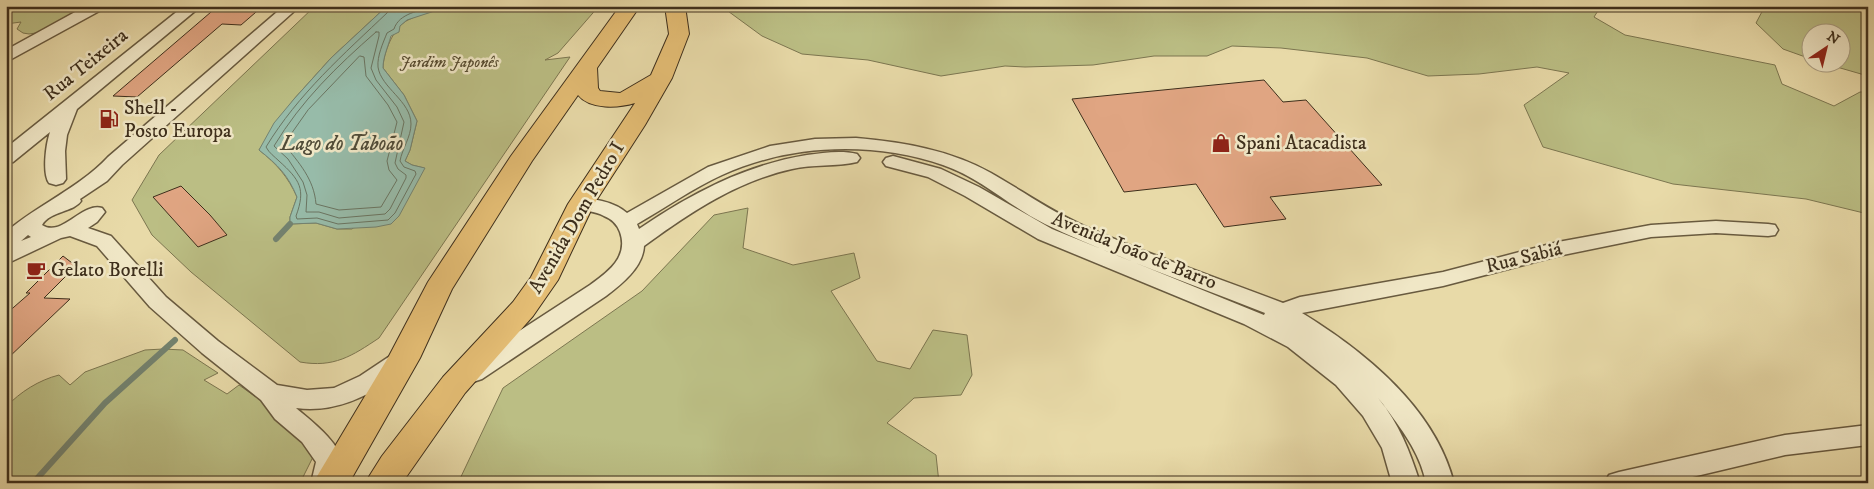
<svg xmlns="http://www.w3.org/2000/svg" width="1874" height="489" viewBox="0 0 1874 489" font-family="'IM FELL DW Pica',serif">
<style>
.green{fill:#bbbe84;stroke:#7c7650}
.water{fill:#97bba9;stroke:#738371}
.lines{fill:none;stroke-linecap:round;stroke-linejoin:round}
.shore{stroke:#6a7562;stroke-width:1}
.stream{stroke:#738371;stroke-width:6}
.building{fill:#e0a582;stroke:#3e2f1c}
.minor-casing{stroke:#685a3f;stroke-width:3}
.major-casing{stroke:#3e2f1c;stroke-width:2}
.minor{fill:#f0e7c6;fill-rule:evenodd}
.major{fill:#e4bd74;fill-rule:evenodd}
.labels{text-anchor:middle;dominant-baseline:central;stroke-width:5;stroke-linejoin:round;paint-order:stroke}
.far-park-label{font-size:16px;font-style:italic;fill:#574c31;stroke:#f0e7c6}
.street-label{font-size:20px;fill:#3e2f1c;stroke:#f0e7c6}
.poi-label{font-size:20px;fill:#3e2f1c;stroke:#f0e7c6;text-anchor:start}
.water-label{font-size:21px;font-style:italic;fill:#504b38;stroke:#f0e7c6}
</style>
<rect width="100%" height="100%" fill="#e8daa8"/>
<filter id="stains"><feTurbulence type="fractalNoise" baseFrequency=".004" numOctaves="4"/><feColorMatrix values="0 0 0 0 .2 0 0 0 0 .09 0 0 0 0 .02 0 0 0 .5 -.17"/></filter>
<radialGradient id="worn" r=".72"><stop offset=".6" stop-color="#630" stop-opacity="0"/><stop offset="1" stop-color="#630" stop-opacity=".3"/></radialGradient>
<path class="green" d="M 11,6 L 83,6 L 79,14 L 42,32 L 29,34 L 23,33 L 17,29 L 21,22 L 6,24 L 6,9 Z
M 315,6 L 387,6 L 331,58 L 294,99 L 259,150 C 277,164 288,177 297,197 L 290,217 L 290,224 L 316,223 L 337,229 L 352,229 L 424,168 L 412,165 L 405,161 L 410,150 L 417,121 L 404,95 L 383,68 C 383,54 393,27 408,20 C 440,4 475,6 510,6 C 540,6 569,6 599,6 L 558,53 L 545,60 L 570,57 L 379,338 C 352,356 334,368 300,362 L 191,272 L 152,235 L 132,200 L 159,155 Z
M 721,6 L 1601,6 L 1594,17 L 1625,35 L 1775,65 L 1782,84 L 1834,106 L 1860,92 L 1868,92 L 1868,214 L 1806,199 L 1673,184 L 1543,147 L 1524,105 L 1569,73 L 1537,67 L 1479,74 L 1428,76 L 1367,58 L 1281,48 L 1232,46 L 1207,56 L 1154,56 L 1093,65 L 1025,67 L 1005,66 L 941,76 L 868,60 L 802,54 L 762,36 Z
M 1765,6 L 1868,6 L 1868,76 L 1823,63 L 1842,62 L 1842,32 L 1812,32 L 1811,59 L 1783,49 L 1756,23 Z
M 748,208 L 743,248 L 793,265 L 854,253 L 860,278 L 831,291 L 877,361 L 910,369 L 933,330 L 967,335 L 972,375 L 961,395 L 914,398 L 887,423 L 936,455 L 939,483 L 458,483 L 503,388 L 642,291 L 714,215 Z
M 163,349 L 183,350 L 218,373 L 204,380 L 227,394 L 239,385 L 298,427 L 317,449 L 300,483 L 6,483 L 6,407 C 20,392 39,380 59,375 L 70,385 L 85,372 L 145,350 Z"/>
<path class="water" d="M 387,6 L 450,6 L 407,20 L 400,26 L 399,32 L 391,36 C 388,47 383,57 383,68 L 404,95 L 417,121 L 410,150 L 405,161 L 412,165 L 425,168 L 399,216 L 391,224 L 376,227 L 337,229 L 316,223 L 290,224 L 290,217 L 297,197 C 288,175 278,165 259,150 L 274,123 L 294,99 L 331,58 Z"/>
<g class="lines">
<path class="shore" d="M 390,6 L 388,12 C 344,54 298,94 266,147 C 269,153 275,157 279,161 C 300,180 306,189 296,216 L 297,219 L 317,218 L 338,224 L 388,220 L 395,213 L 416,174 L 415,171 L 404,167 L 400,161 C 402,149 411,137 411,124 C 411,101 381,88 378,67 C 377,56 383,43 387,33 L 394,29 C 399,13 420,11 434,6
M 376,32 L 379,32 L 379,36 L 371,68 L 376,80 L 397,107 L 404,122 L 395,163 L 398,169 L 406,175 L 406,178 L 390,209 L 385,214 L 339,218 L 319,212 L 306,212 L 307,195 L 303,182 L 288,159 L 274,146 C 301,101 337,66 376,32 Z
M 360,56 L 364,57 L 366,76 L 388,105 L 397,122 L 387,161 L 389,170 L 397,180 L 381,207 L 339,210 L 316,204 C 314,179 299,163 284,144 L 308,110 Z"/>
<path class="stream" d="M 276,239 L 290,224
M 33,483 L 105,403 L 175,340"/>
</g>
<path class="building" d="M 218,6 L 263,6 L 241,25 L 222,24 L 137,97 L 113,96 Z
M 1264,80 L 1283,102 L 1306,100 L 1382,185 L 1270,197 L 1286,219 L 1224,227 L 1196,184 L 1124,192 L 1072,99 Z
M 181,186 L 210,215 L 227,235 L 198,247 L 153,197 Z
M 63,256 L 76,266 L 44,298 L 70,299 L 6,360 L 6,314 L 30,293 L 26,293 Z"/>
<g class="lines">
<g class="minor-casing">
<path id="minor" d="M 86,6 L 105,6 L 103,9 L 6,62 L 6,50 Z
M 184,6 L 201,6 L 77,109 L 67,135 L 65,151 L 66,179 L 63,183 L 56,185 L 49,183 C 42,173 46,144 50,132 L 13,162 L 6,164 L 6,148 Z
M 284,6 L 300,6 L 122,165 L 107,181 L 80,199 L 81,201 C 74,212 50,211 42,225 C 62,238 82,202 102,208 L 105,212 L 97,222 L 88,228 L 111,236 L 166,297 L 218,341 L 277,385 L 307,390 L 334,388 L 360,376 L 390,356 L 399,353 L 408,356 L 411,362 C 406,370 399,374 391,380 C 363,399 331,413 296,408 C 310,420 341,443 342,463 C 343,469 340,477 339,483 L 311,483 L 316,462 L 302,442 L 275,419 L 261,400 L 202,353 L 150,307 L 97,246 L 70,236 L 61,238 L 6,264 L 6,232 C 39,204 79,188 108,157 ZM 28,235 L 31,237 L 21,241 Z
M 856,138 C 903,142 950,150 991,173 C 1021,190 1049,210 1080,224 C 1146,254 1215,277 1283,303 L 1300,297 L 1443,272 L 1558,242 L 1651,225 L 1716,221 L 1768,224 L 1775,225 L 1778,230 L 1775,235 L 1768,236 L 1716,233 L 1651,237 L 1558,256 L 1443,286 L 1302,313 C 1364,351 1435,408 1454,483 L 1426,483 C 1420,452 1401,429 1383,404 L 1378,398 C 1399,423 1410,452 1420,483 L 1392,483 L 1382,448 L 1363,416 L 1336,385 L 1288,347 L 1244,324 L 1038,239 L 965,196 L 928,177 L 886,166 L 883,162 L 886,158 L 893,156 L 941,169 L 979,187 L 1052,229 L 1264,315 L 1265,313 C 1192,284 1116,258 1045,224 C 1010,207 981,178 943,165 C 873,141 790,144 722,175 C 693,188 665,208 637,224 L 639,229 C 690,194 745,165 807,155 C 823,153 841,150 857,154 L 860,158 L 857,162 C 836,167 813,164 792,169 C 737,181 689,213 644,246 C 643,267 622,284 606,296 L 482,379 L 473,382 L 464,379 L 461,373 L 464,367 L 590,285 C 608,272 629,257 620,232 C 617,224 612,219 604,216 C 595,211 584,211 574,208 L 571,204 L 574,200 C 589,196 615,202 627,213 L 708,167 L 770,146 L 815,139 Z
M 1868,425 L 1868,445 L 1785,455 L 1667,483 L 1605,483 L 1609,475 L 1619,472 L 1785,435 Z"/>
</g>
<g class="major-casing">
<path id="major" d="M 620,6 L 640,6 L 597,68 L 598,88 L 600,91 L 620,93 L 651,75 L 669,34 L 665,6 L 685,6 L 689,34 L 672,78 L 645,125 L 594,204 L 558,280 L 533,316 L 465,393 L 402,483 L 365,483 L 382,456 L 443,377 L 513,302 L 531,277 L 568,204 L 635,103 C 619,108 590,110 578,95 L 532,161 L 452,289 L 420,358 L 349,483 L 313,483 L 389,356 L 428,282 L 511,156 Z"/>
</g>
<use href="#minor" class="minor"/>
<use href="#major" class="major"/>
</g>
<defs>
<g id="fuel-bare" transform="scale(1.5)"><path d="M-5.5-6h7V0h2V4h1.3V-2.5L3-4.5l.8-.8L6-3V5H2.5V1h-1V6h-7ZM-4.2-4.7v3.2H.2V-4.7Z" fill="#8f2418" stroke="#f0e7c6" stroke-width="2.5" paint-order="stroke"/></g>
<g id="shop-bare" transform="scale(1.5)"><path d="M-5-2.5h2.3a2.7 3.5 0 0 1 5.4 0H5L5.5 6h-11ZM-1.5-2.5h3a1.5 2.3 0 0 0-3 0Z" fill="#8f2418" stroke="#f0e7c6" stroke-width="2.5" paint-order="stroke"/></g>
<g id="cafe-bare" transform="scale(1.5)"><path d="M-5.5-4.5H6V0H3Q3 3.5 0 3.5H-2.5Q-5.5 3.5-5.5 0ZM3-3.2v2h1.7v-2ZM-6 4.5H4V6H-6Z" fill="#8f2418" stroke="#f0e7c6" stroke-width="2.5" paint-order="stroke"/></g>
</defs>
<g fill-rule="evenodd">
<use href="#fuel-bare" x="109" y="119"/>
<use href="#shop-bare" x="1221" y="143"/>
<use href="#cafe-bare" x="36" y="270"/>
</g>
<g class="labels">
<g class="far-park-label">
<text x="449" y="62">Jardim Japonês</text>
</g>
<g class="street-label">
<text transform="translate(86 65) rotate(-39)">Rua Teixeira</text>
<text transform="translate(577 218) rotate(-60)">Avenida Dom Pedro I</text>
<text transform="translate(1134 251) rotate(22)">Avenida João de Barro</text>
<text transform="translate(1524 258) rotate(-14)">Rua Sabiá</text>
</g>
<g class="poi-label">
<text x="124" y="108">Shell -<tspan x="124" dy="23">Posto Europa</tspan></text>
<text x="1236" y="143">Spani Atacadista</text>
<text x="51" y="270">Gelato Borelli</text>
</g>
<g class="water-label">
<text x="342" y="144">Lago do Taboão</text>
</g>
</g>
<rect width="1874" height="489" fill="none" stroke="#e8daa8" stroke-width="25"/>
<rect x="8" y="8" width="1859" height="474" fill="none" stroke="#3e2f1c" stroke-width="2.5"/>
<rect x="12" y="12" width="1849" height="464" fill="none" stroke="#3e2f1c"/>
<g transform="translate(1826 48) rotate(35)"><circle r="24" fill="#f0e7c6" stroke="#a99d82"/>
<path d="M0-4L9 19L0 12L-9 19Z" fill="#8f2418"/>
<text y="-8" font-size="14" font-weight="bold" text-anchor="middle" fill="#3e2f1c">N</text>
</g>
<rect width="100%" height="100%" filter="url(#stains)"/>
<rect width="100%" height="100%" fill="url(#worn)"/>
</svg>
